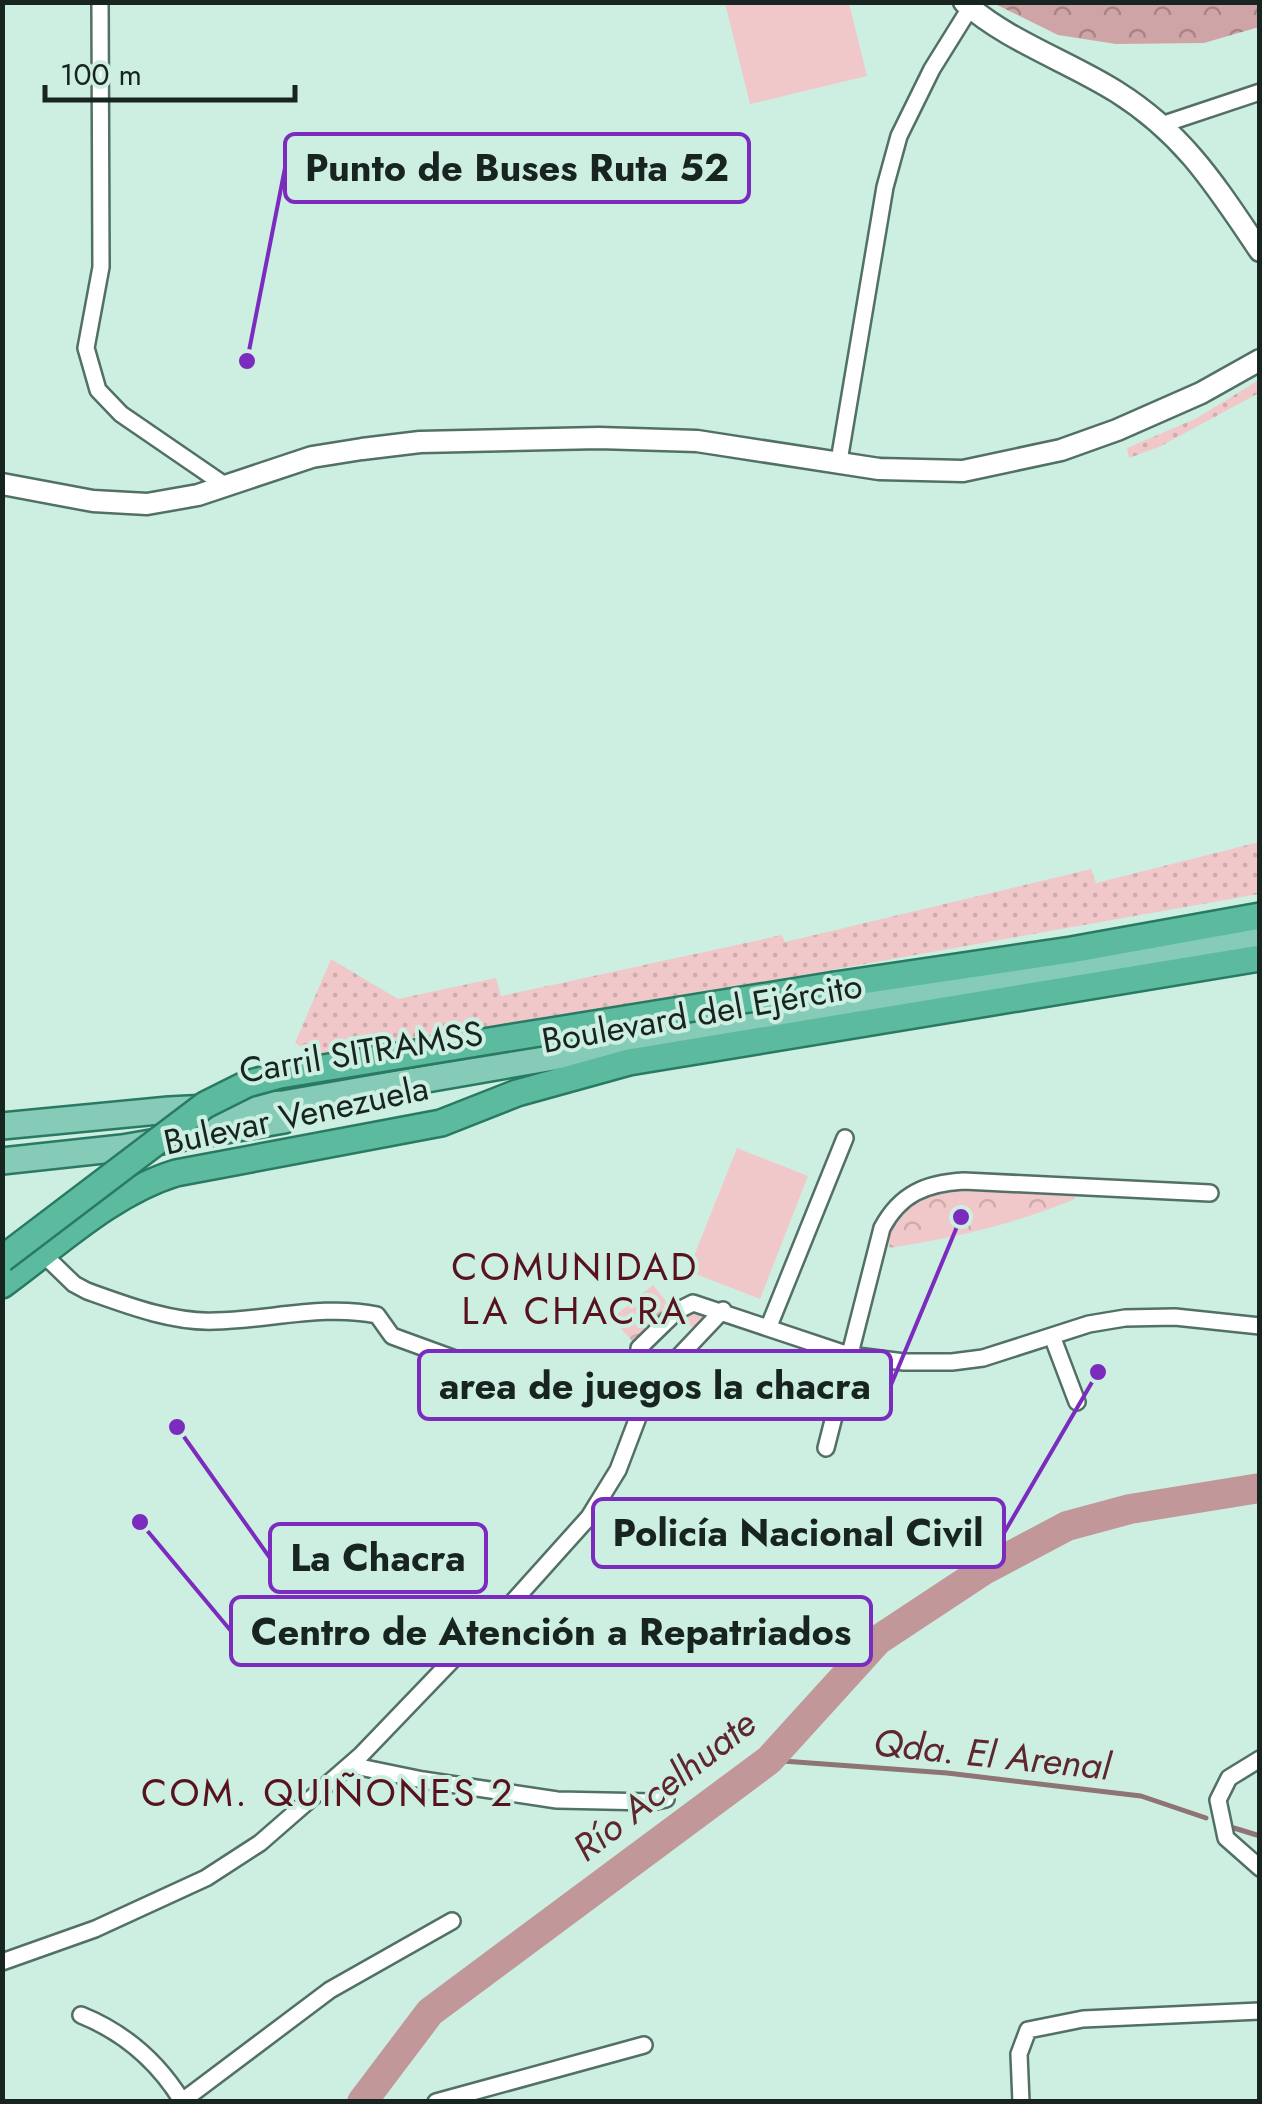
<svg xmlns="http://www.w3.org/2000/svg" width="1262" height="2104" viewBox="0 0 1262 2104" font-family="Jost,sans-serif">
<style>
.grass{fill:url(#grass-dots)}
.forest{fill:url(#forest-crowns)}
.park{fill:url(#park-crowns)}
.pitch{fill:#f1c8ca}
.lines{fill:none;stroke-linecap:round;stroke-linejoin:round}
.stream{stroke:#8e7474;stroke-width:5}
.river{stroke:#c19799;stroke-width:30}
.minor-casing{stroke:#527065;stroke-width:20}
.tertiary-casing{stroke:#527065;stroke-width:25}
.primary-casing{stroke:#2a7a63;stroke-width:30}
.trunk-casing{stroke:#2a7a63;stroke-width:30}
.minor{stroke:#fff;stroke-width:15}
.tertiary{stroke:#fff;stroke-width:20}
.primary{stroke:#85cbb7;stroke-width:25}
.trunk{stroke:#5cba9f;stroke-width:25}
.trunk-bridge-casing{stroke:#2a7a63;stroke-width:30;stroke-linecap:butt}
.trunk-bridge{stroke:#5cba9f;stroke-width:25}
.labels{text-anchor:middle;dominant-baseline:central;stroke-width:8;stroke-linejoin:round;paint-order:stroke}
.street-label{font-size:35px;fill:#17241f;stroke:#cdefe2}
.neighbourhood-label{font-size:38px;letter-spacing:2.5px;fill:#57121e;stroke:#cdefe2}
.water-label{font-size:38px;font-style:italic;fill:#5f272d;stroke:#cdefe2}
.leader{fill:none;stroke:#7b2cbf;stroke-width:4}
.callout-dot{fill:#7b2cbf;stroke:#cdefe2;stroke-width:4}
.callout{fill:#cdefe2;stroke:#7b2cbf;stroke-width:4}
.callout-label{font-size:38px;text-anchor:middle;font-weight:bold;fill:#17241f}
</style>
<defs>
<pattern id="grass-dots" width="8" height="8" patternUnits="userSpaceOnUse" patternTransform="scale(2.5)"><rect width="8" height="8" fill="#f1c8ca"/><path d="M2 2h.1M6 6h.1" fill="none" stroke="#ceacad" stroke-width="1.8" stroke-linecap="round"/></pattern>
<pattern id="forest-crowns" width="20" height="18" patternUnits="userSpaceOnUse" patternTransform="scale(2.5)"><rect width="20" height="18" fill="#cfa4a6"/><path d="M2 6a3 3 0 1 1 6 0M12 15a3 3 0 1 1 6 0" fill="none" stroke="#a78587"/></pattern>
<pattern id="park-crowns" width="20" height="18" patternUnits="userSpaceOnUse" patternTransform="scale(2.5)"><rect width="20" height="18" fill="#f1c8ca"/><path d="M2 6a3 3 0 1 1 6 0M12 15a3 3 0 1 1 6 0" fill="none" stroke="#ceacad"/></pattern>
</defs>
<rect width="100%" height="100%" fill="#cdefe2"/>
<path class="grass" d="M 1259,380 L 1259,393 L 1159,447 L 1129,458 L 1127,448 L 1195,419 Z
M 1259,842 L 1259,894 L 323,1060 L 295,1043 L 331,959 L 398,999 L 496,978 L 501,996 L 782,935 L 785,942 L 1091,869 L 1096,883 Z"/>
<path class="forest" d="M 993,3 L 1259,3 L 1259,27 L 1204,43 L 1116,44 L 1058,35 Z"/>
<path class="park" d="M 934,1184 L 1073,1188 L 1075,1199 C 1015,1224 953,1238 889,1248 L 890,1221 Z
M 653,1285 L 675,1312 L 687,1304 L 723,1310 L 699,1333 L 675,1312 L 639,1348 L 622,1330 L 617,1314 Z"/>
<path class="pitch" d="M 725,3 L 849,3 L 867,76 L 750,104 Z
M 737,1148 L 808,1176 L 760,1299 L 688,1271 Z"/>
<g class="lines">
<path class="stream" d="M 769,1760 L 947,1773 L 1141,1796 L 1206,1818
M 1234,1828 L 1260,1836"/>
<path class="river" d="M 362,2102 L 430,2012 L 769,1760 L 878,1640 L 984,1570 L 1067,1526 L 1130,1509 L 1260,1488"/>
<g class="minor-casing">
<path id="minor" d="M 100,2 L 101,267 L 86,348 L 98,390 L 121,414 L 226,486
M 1161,125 L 1260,92
M 839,461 L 885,187 L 899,136 L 932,69 L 970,8
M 44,1255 L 74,1284 L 87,1291 C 126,1305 173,1323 215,1321 C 269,1320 324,1304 377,1315 L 392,1336 L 513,1380 L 584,1387 L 640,1359 L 639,1348 L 677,1311 L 693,1303 L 849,1355 L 904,1362 L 952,1362 L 983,1358 L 1089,1324 L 1125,1318 L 1175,1317 L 1260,1326
M 769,1326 L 845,1138
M 1052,1336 L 1077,1402
M 826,1448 L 882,1228 C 900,1194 926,1183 964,1181 L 1210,1193
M 1260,1759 L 1229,1778 L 1218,1800 L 1226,1838 L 1260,1868
M 350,1765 L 423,1780 L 557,1800 L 652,1802 L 666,1799
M 2,1962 L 95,1929 L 206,1878 L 260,1843 L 361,1755 L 459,1653 L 502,1614 L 589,1517 L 618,1470 L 640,1412 L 669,1367 L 723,1310
M 81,2015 C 123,2032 158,2062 182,2101
M 181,2102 L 330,1990 L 452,1921
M 436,2102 L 644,2045
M 1021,2102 L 1019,2054 L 1028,2030 L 1083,2019 L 1260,2011"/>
</g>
<g class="tertiary-casing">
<path id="tertiary" d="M 964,2 C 1007,41 1068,61 1117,92 C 1185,135 1216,186 1260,251
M 2,484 L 93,501 L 147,504 L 198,495 L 312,457 L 362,449 L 420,442 L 599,438 L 697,441 L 879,469 L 963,471 L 1061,450 L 1117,430 L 1201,393 L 1260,360"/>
</g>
<g class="primary-casing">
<path id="primary" d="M 2,1126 L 169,1110 L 283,1104 L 1260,934
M 2,1161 L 122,1148 L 284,1120"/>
</g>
<g class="trunk-casing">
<path id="trunk" d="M 835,985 L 1071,950 L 1260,916
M 2,1285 C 57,1245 111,1193 176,1173 L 441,1123 L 517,1093 L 629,1062 L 1260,958"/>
</g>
<use href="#minor" class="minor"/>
<use href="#tertiary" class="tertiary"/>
<use href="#primary" class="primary"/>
<use href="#trunk" class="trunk"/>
<g class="trunk-bridge-casing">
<path id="trunk-bridge" d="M 2,1259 L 205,1105 L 247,1084 L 280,1075 L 835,985"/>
</g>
<use href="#trunk-bridge" class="trunk-bridge"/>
</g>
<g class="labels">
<g class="street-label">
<text transform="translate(702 1013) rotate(-10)">Boulevard del Ejército</text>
<text transform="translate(361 1052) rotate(-9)">Carril SITRAMSS</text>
<text transform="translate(296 1115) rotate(-12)">Bulevar Venezuela</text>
</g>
<g class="neighbourhood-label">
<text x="575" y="1266">COMUNIDAD<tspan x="575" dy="44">LA CHACRA</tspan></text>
<text x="328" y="1792">COM. QUIÑONES 2</text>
</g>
<g class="water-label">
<text transform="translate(992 1754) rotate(6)">Qda. El Arenal</text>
<text transform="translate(664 1785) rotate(-38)">Río Acelhuate</text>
</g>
</g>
<path class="leader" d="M247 361L285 168M961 1217L891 1385M1098 1372L1004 1533M177 1427L270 1558M140 1522L231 1631"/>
<g class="callout-dot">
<circle cx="247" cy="361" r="10"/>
<circle cx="961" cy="1217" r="10"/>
<circle cx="1098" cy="1372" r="10"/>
<circle cx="177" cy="1427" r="10"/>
<circle cx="140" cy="1522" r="10"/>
</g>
<g class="callout">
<rect x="285" y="134" width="464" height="68" rx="10"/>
<rect x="419" y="1351" width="472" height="68" rx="10"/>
<rect x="593" y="1499" width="411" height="68" rx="10"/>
<rect x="270" y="1524" width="216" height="68" rx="10"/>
<rect x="231" y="1597" width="640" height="68" rx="10"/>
</g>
<g class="callout-label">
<text x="517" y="181">Punto de Buses Ruta 52</text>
<text x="655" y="1399">area de juegos la chacra</text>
<text x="798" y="1546">Policía Nacional Civil</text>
<text x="378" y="1571">La Chacra</text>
<text x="551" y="1645">Centro de Atención a Repatriados</text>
</g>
<rect width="1262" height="2104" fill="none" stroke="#17241f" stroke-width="10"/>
<path d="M45 85v15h250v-15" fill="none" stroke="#17241f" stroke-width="5"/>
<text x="60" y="85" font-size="30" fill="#17241f" stroke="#cdefe2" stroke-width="8" paint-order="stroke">100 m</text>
</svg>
